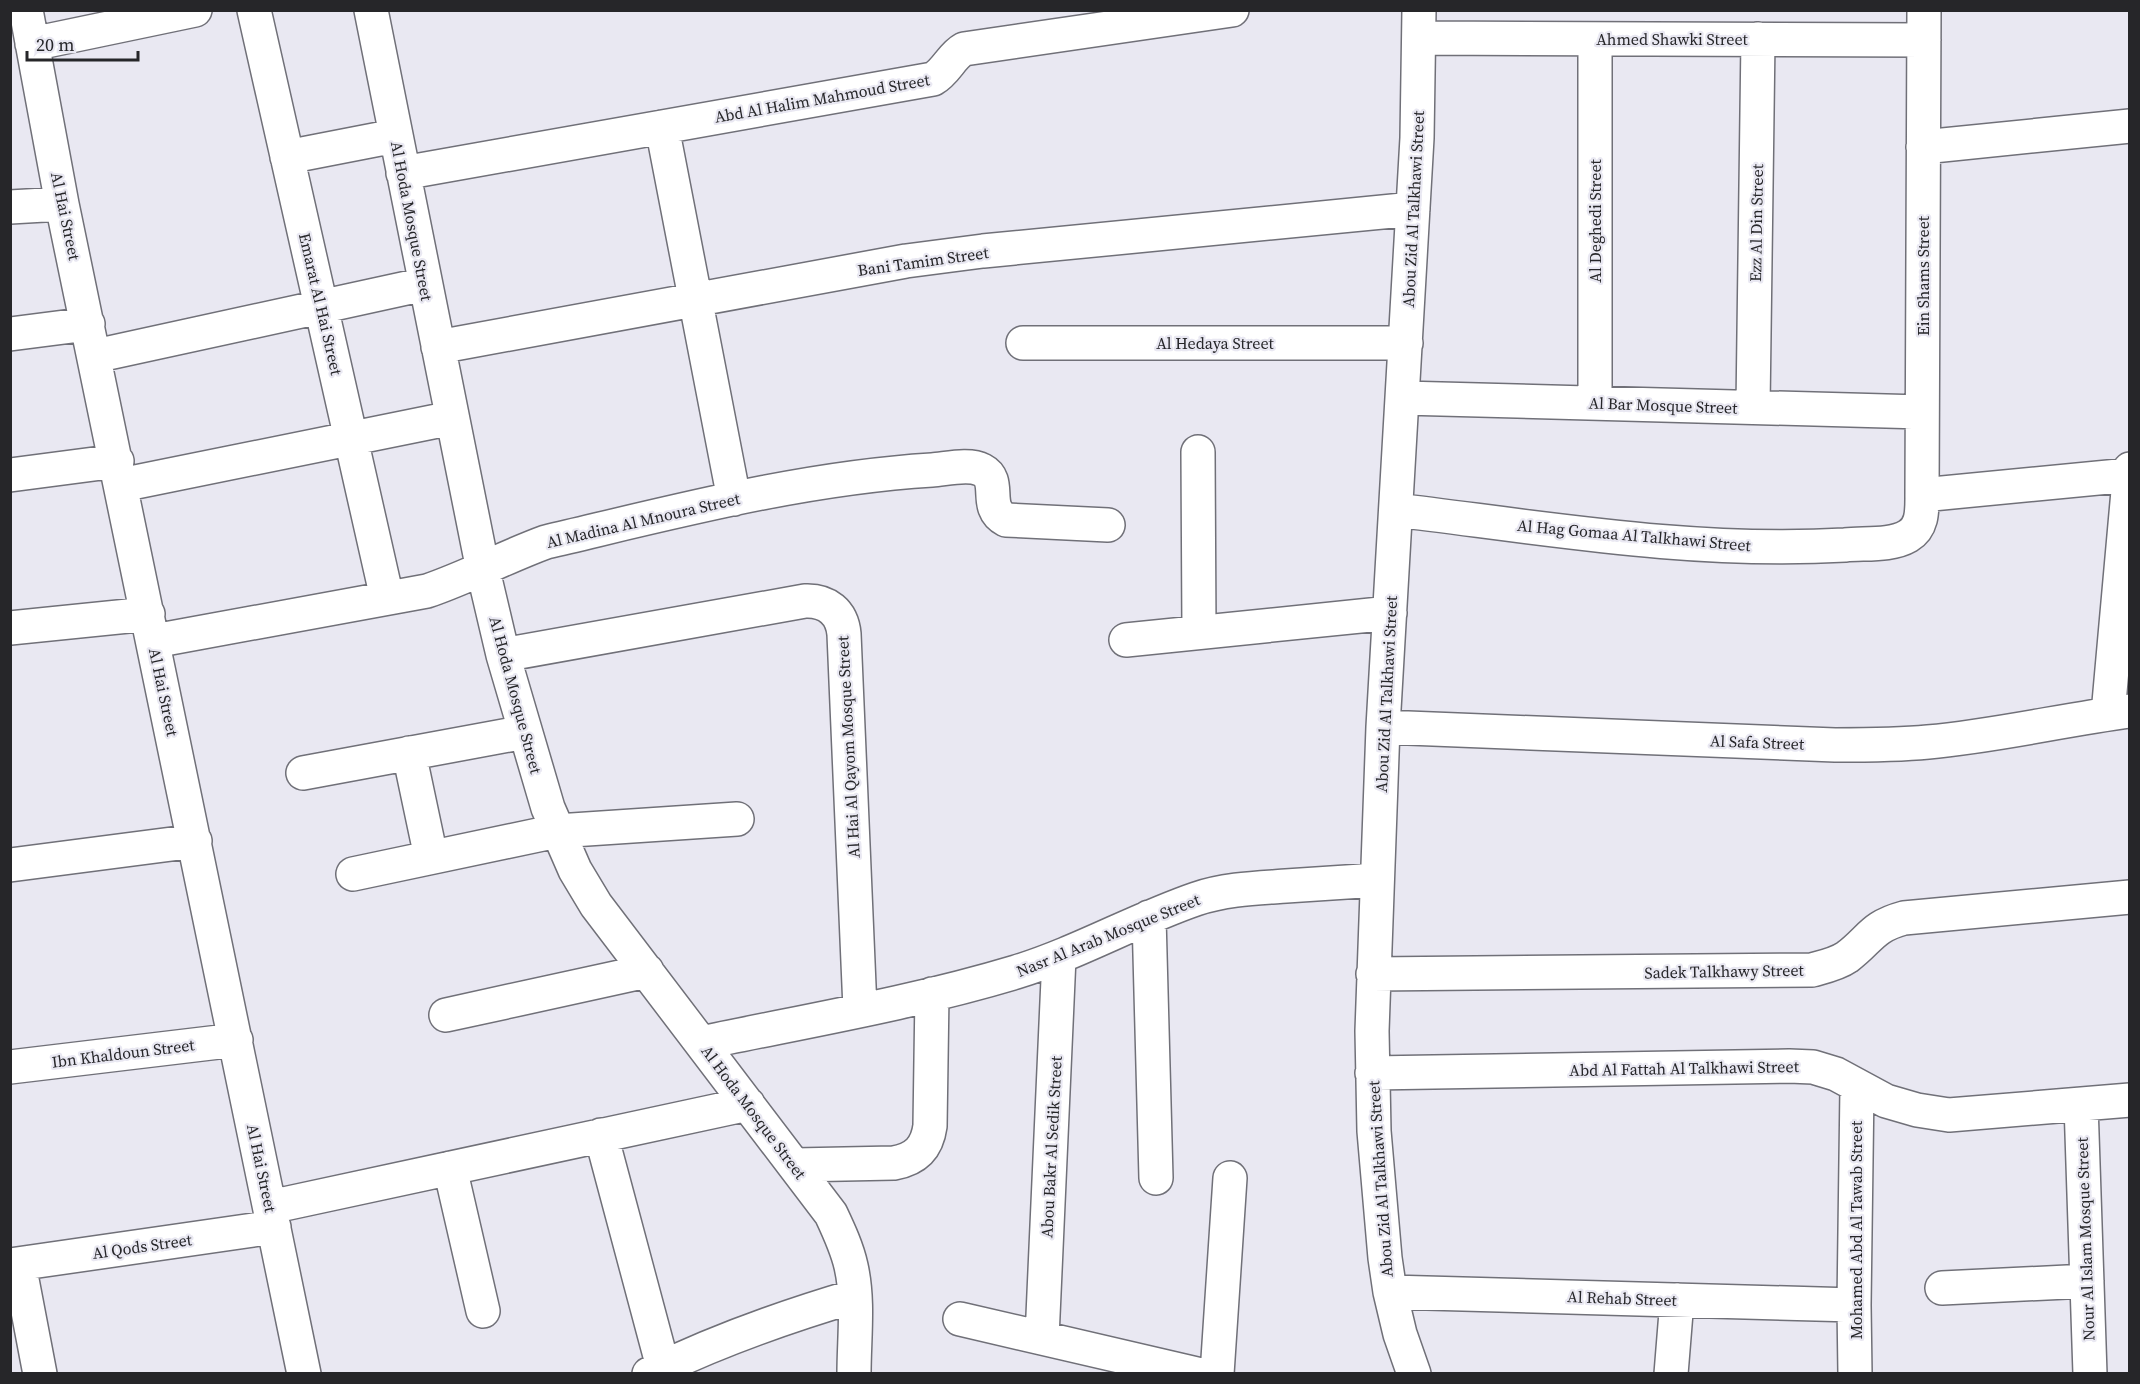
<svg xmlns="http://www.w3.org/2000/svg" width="2140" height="1384" viewBox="0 0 2140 1384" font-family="'Source Serif 4',serif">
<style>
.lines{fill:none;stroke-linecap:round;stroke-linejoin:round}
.minor-casing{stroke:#707078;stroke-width:36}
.minor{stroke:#fff;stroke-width:33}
.labels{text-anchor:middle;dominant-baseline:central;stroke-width:4.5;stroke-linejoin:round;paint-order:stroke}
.street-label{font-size:16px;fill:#262629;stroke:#e9e8f2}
</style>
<rect width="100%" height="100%" fill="#e9e8f2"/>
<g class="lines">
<g class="minor-casing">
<path id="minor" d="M 26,10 L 62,204 L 304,1374
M 254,10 L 387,598
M 371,10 L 483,570 L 503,655 L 548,808 L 575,870 L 596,905 L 831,1214 C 839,1231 847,1248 851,1266 C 859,1301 854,1338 854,1374
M 1420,38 L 1924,40
M 1595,39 L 1595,403
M 32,44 L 195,10
M 662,127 L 734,499
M 1923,147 L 2130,126
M 287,157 L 395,136
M 403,173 L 933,79 C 947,71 951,56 964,49 L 1232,10
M 10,207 L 62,204
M 10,334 L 88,324
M 1023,343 L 1406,343
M 438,347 L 906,261 L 983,251 L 1413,209
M 95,356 L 425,284
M 1403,398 L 1922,412
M 1753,407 L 1758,39
M 1198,452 L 1199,632
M 10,475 L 117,461
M 121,485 L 452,418
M 1922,495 L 2129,475
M 1396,510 C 1545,528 1695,554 1845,545 C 1865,543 1891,546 1908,536 C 1923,527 1922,510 1922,495 L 1924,10
M 10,628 L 148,614
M 1126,640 L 1390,613
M 154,641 L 427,591 C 468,577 505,557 546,542 C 674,512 801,478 932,470 C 946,469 969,463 982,470 C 1003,481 982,507 1006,520 L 1108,525
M 503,655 L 805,601 C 827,600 842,612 844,634 L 860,1009
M 2108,714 L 2130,469
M 1383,727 L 1835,745 C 1866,745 1897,745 1928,742 C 1996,736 2062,720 2130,711
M 409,753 L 431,857
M 303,773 L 525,732
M 10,865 L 195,841
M 353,874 L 557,831 L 737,819
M 1149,917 L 1156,1178
M 1373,974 L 1812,970 C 1823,967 1837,964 1847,957 C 1871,939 1871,927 1904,918 L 2130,897
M 446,1015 L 647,971
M 701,1043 C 806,1021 913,1003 1016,972 C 1078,953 1135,920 1196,899 C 1225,889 1257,888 1286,886 C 1316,884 1347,882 1377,880
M 10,1067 L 236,1040
M 1372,1073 L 1789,1066 L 1813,1067 L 1836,1074 L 1886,1101 L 1917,1110 L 1949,1115 L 2130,1100
M 2081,1104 L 2090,1374
M 601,1135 L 663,1367
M 795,1165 L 894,1163 C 916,1159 927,1148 930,1126 L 932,994
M 450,1168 L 483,1311
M 270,1207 L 748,1104
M 19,1264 L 40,1374
M 10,1265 L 274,1227
M 1942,1288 L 2087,1281
M 1390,1292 L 1854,1305
M 960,1319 L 1197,1374
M 1042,1338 L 1059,957
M 649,1374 C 716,1341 784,1317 855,1296
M 1217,1374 L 1230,1178
M 1414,1374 L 1400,1334 L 1390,1292 L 1385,1258 L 1374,1131 L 1372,1031 L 1383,727 L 1417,138 L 1419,10
M 1671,1374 L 1677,1300
M 1855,1374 L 1854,1305 L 1857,1087"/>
</g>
<use href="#minor" class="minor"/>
</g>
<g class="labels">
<g class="street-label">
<text x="1672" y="39">Ahmed Shawki Street</text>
<text transform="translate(822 98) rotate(-10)">Abd Al Halim Mahmoud Street</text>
<text transform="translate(1413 209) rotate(-87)">Abou Zid Al Talkhawi Street</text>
<text transform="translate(66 216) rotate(78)">Al Hai Street</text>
<text transform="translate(412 221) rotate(79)">Al Hoda Mosque Street</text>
<text transform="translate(1595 221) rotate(-90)">Al Deghedi Street</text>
<text transform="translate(1756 223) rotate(-89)">Ezz Al Din Street</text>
<text transform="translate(923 261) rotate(-8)">Bani Tamim Street</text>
<text transform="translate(1923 276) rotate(-90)">Ein Shams Street</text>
<text transform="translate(321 304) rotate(77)">Emarat Al Hai Street</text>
<text x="1215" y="343">Al Hedaya Street</text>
<text transform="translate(1663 405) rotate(2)">Al Bar Mosque Street</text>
<text transform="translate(643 520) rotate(-13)">Al Madina Al Mnoura Street</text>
<text transform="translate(1634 535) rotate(5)">Al Hag Gomaa Al Talkhawi Street</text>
<text transform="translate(164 692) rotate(78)">Al Hai Street</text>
<text transform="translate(1386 694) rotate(-87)">Abou Zid Al Talkhawi Street</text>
<text transform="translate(516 695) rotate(75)">Al Hoda Mosque Street</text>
<text transform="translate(1757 742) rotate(2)">Al Safa Street</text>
<text transform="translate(848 747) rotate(-93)">Al Hai Al Qayom Mosque Street</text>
<text transform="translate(1108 935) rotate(-22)">Nasr Al Arab Mosque Street</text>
<text transform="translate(1724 971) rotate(-1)">Sadek Talkhawy Street</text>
<text transform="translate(123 1053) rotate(-7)">Ibn Khaldoun Street</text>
<text transform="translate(1684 1068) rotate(-1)">Abd Al Fattah Al Talkhawi Street</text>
<text transform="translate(754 1112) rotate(53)">Al Hoda Mosque Street</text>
<text transform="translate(1051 1147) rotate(-87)">Abou Bakr Al Sedik Street</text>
<text transform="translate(262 1168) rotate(78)">Al Hai Street</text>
<text transform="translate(1380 1179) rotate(-94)">Abou Zid Al Talkhawi Street</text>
<text transform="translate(1856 1230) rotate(-90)">Mohamed Abd Al Tawab Street</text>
<text transform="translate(2085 1239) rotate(-92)">Nour Al Islam Mosque Street</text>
<text transform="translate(142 1246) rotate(-8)">Al Qods Street</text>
<text transform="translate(1622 1298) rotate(2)">Al Rehab Street</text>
</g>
</g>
<rect width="2140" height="1384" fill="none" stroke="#262629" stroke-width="24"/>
<path d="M27 51v9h111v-9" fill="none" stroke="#262629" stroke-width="3"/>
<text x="36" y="51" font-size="18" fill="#262629" stroke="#e9e8f2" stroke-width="4.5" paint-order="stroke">20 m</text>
</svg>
